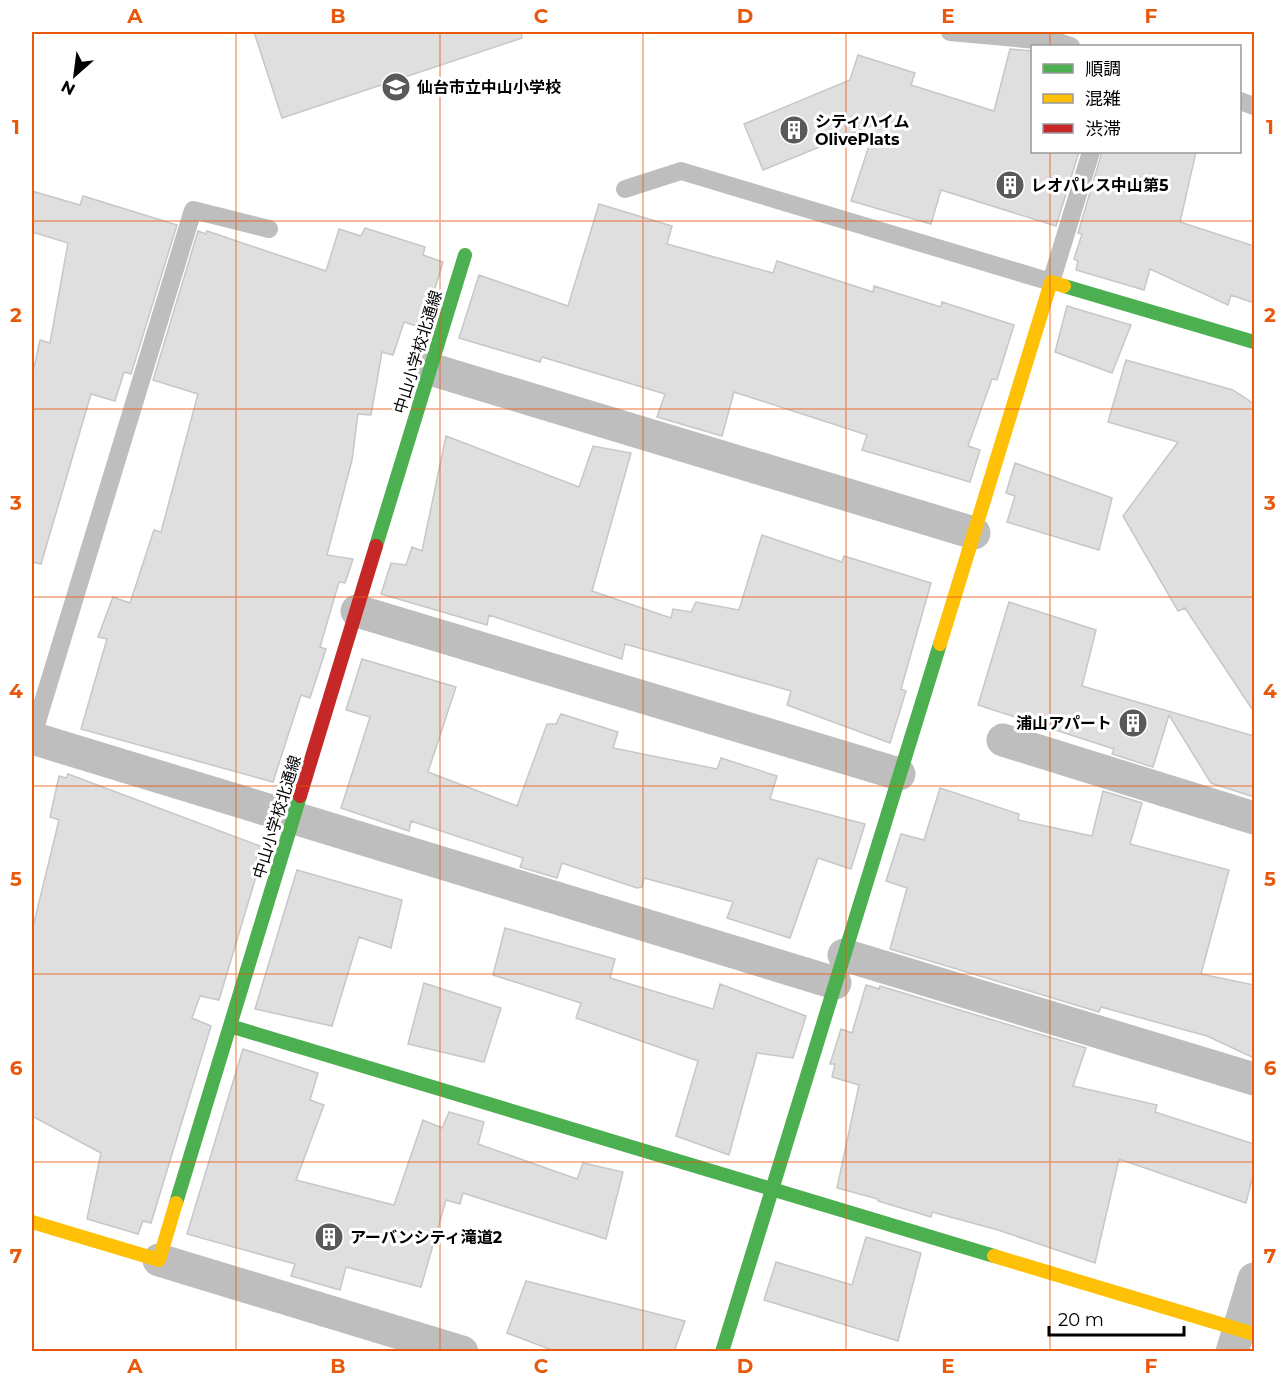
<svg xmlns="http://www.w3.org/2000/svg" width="1286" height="1383" viewBox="0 0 1286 1383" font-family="Montserrat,'Noto Sans JP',sans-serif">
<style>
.building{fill:#dfdfdf;stroke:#c7c7c7;stroke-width:1.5}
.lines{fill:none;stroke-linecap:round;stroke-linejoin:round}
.lane{stroke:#bebebe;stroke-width:18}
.street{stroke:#bebebe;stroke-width:33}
.fast{stroke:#4caf50;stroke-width:14}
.slow{stroke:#ffc107;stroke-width:14}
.jam{stroke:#c62828;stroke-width:14}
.grid{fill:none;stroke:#e8590c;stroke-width:1.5;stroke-opacity:0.55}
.labels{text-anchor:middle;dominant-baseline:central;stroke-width:6;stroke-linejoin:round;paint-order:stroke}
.poi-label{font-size:16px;font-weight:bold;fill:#000;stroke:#fff;text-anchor:start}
.street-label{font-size:16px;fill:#000;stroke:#fff}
.neatline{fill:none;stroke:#e8590c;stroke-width:2}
.grid-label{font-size:20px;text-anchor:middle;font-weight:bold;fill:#e8590c}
</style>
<rect width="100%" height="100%" fill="#fff"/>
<path class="building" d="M 254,32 L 521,32 L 522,38 L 282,118 Z
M 1010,49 L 1032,51 L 1032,152 L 1079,152 L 1056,226 L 941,190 L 931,224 L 851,201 L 876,124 L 763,170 L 744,124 L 850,80 L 858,55 L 915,73 L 911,85 L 994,111 Z
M 1102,152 L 1196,152 L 1180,222 L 1254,246 L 1254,303 L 1231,295 L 1228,305 L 1150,269 L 1144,290 L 1076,270 L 1078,261 L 1074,259 L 1082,234 L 1078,233 Z
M 32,191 L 80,205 L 83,196 L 177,225 L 131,374 L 124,372 L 115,401 L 91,394 L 41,564 L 32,562 L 32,377 L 40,340 L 50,343 L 68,243 L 32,232 Z
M 599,204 L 672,226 L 667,244 L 773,273 L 777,261 L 873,292 L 874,286 L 941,307 L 942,302 L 1014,325 L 997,380 L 992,379 L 968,446 L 980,450 L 970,482 L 862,450 L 867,435 L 734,392 L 722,436 L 657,417 L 665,394 L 542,357 L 540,362 L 459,338 L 479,275 L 568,306 Z
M 365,228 L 425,247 L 423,255 L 443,262 L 423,328 L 404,322 L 393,355 L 382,352 L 371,415 L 358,414 L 352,460 L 327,555 L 353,559 L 345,583 L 339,582 L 320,647 L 326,649 L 310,698 L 301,695 L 273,782 L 81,729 L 107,639 L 98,637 L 113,597 L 130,603 L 154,530 L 161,532 L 198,394 L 153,380 L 198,231 L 206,234 L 207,231 L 326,271 L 339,229 L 361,236 Z
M 1067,306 L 1131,325 L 1112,373 L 1055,352 Z
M 1126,360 L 1233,390 L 1254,404 L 1254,712 L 1185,608 L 1178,611 L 1123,516 L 1178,442 L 1108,422 Z
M 446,436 L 579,487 L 593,446 L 631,453 L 592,591 L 671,618 L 673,609 L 691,612 L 696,602 L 739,610 L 762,535 L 842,562 L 844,556 L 931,583 L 901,689 L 906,691 L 890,743 L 787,705 L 791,691 L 625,644 L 622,659 L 489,615 L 487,625 L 381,594 L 391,563 L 406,565 L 412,547 L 422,551 Z
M 1015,463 L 1112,498 L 1099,550 L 1007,522 L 1015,496 L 1006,493 Z
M 1009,602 L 1096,630 L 1082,686 L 1254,736 L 1254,797 L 1211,783 L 1169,715 L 1153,767 L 1112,754 L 1114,749 L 978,705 Z
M 362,659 L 456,687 L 428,772 L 517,806 L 547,724 L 556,724 L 561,714 L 618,732 L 613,748 L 717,769 L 721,758 L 777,776 L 770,799 L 865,824 L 851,869 L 818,858 L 790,938 L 727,918 L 733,902 L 644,878 L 642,887 L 637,888 L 562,863 L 557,878 L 520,867 L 523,858 L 411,821 L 409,831 L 341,808 L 370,717 L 346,710 Z
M 68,774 L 260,846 L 256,859 L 261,860 L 219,1000 L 200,996 L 192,1018 L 211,1026 L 151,1223 L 143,1221 L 138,1234 L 87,1219 L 101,1153 L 32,1116 L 32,931 L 59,820 L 50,817 L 59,776 L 66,778 Z
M 940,788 L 1019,814 L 1018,820 L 1092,836 L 1103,791 L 1142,803 L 1130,844 L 1229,870 L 1201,974 L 1254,985 L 1254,1058 L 1207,1036 L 1101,1007 L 1099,1012 L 890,949 L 907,888 L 886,881 L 901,834 L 924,840 Z
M 297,870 L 402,900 L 391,948 L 359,937 L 332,1026 L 255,1009 Z
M 505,928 L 615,959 L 610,978 L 713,1009 L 720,984 L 806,1016 L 793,1058 L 757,1053 L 729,1155 L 676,1136 L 698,1061 L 576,1018 L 581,1003 L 493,975 Z
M 424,983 L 501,1008 L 484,1062 L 408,1044 Z
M 866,985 L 879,989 L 880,986 L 1086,1048 L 1073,1086 L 1157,1105 L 1155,1112 L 1254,1144 L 1254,1171 L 1246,1203 L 1119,1159 L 1095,1263 L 998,1230 L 932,1212 L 931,1217 L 878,1201 L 878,1199 L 837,1188 L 859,1085 L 832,1077 L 835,1064 L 830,1064 L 841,1029 L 852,1033 Z
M 243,1049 L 318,1073 L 310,1100 L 324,1105 L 296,1180 L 394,1205 L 423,1120 L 442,1128 L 449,1112 L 484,1122 L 478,1144 L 577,1179 L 583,1163 L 623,1172 L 606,1239 L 463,1193 L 460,1204 L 446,1200 L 421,1287 L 346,1267 L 340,1290 L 291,1276 L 295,1264 L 187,1234 Z
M 866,1237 L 921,1253 L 898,1341 L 764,1300 L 776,1262 L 852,1285 Z
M 526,1281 L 685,1321 L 674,1352 L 557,1352 L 507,1333 Z"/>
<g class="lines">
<path class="lane" d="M 950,32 L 1058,42 L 1071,46
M 1240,101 L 1254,106
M 625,189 L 681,171 L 1051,282 L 1091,152
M 32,738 L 193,210 L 269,229"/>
<path class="street" d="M 430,369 L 974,533
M 357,611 L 899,774
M 32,738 L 835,983
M 1003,740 L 1254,818
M 844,955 L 1254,1079
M 159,1260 L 462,1352
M 1232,1352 L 1254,1279"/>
<path class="fast" d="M 1064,286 L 1254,342
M 376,546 L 465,255
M 230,1026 L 994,1256
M 176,1203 L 300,796
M 722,1352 L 940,644"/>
<path class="slow" d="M 940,644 L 1051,282 L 1064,286
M 32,1222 L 159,1260 L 176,1203
M 994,1256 L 1254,1334"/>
<path class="jam" d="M 300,796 L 376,546"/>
</g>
<path class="grid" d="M 236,32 L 236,1352M 440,32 L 440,1352M 643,32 L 643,1352M 846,32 L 846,1352M 1050,32 L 1050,46M 1050,152 L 1050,1352M 32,221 L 1254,221M 32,409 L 1254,409M 32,597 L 1254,597M 32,786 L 1254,786M 32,974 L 1254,974M 32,1162 L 1254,1162"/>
<defs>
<g id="school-disc" transform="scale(1.5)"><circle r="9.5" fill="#595959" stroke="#fff"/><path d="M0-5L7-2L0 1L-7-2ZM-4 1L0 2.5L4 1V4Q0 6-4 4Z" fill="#fff"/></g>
<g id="building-disc" transform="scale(1.5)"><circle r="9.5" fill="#595959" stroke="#fff"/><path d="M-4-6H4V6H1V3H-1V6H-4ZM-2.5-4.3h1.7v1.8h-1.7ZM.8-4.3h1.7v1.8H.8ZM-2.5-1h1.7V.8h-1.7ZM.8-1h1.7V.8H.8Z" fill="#fff"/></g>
</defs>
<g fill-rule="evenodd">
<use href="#school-disc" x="396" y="87"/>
<use href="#building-disc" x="794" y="130"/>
<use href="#building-disc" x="1010" y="185"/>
<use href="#building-disc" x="1133" y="723"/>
<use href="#building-disc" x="329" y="1237"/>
</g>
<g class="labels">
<g class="poi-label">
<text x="417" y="87">仙台市立中山小学校</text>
<text x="815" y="121">シティハイム<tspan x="815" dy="18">OlivePlats</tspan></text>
<text x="1031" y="185">レオパレス中山第5</text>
<text x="1112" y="723" text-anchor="end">浦山アパート</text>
<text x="350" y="1237">アーバンシティ滝道2</text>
</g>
<g class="street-label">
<text transform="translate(418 352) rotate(-73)">中山小学校北通線</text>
<text transform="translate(277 817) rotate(-73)">中山小学校北通線</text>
</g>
</g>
<rect width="1286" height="1383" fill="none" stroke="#ffffff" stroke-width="66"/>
<rect x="1031" y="45" width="210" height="108" fill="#ffffff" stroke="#999999" stroke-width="1.5"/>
<rect x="1043" y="64" width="30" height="9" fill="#4caf50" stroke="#999999" stroke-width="1.5"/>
<text x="1085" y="75" font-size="18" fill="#000000">順調</text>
<rect x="1043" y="94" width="30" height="9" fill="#ffc107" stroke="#999999" stroke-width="1.5"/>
<text x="1085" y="105" font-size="18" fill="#000000">混雑</text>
<rect x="1043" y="124" width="30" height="9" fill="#c62828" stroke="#999999" stroke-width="1.5"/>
<text x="1085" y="135" font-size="18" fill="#000000">渋滞</text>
<g transform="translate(75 75) rotate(208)" stroke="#ffffff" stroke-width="4.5" paint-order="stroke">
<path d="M0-4.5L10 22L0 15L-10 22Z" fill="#000000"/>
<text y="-9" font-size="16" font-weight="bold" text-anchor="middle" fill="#000000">N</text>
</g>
<path d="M1049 1326v9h135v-9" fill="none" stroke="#000000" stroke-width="3"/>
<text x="1058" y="1326" font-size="18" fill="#000000" stroke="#ffffff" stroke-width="4.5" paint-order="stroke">20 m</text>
<rect x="33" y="33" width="1220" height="1317" class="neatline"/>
<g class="grid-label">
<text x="135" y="23">A</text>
<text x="338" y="23">B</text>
<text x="541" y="23">C</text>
<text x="745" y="23">D</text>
<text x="948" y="23">E</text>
<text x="1151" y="23">F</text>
<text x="16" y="134">1</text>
<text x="1270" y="134">1</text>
<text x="16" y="322">2</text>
<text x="1270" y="322">2</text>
<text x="16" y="510">3</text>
<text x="1270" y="510">3</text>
<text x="16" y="698">4</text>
<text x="1270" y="698">4</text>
<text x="16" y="886">5</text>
<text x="1270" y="886">5</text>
<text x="16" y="1075">6</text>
<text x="1270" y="1075">6</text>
<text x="16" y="1263">7</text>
<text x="1270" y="1263">7</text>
<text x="135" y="1373">A</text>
<text x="338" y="1373">B</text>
<text x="541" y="1373">C</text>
<text x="745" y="1373">D</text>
<text x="948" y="1373">E</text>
<text x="1151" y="1373">F</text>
</g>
</svg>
